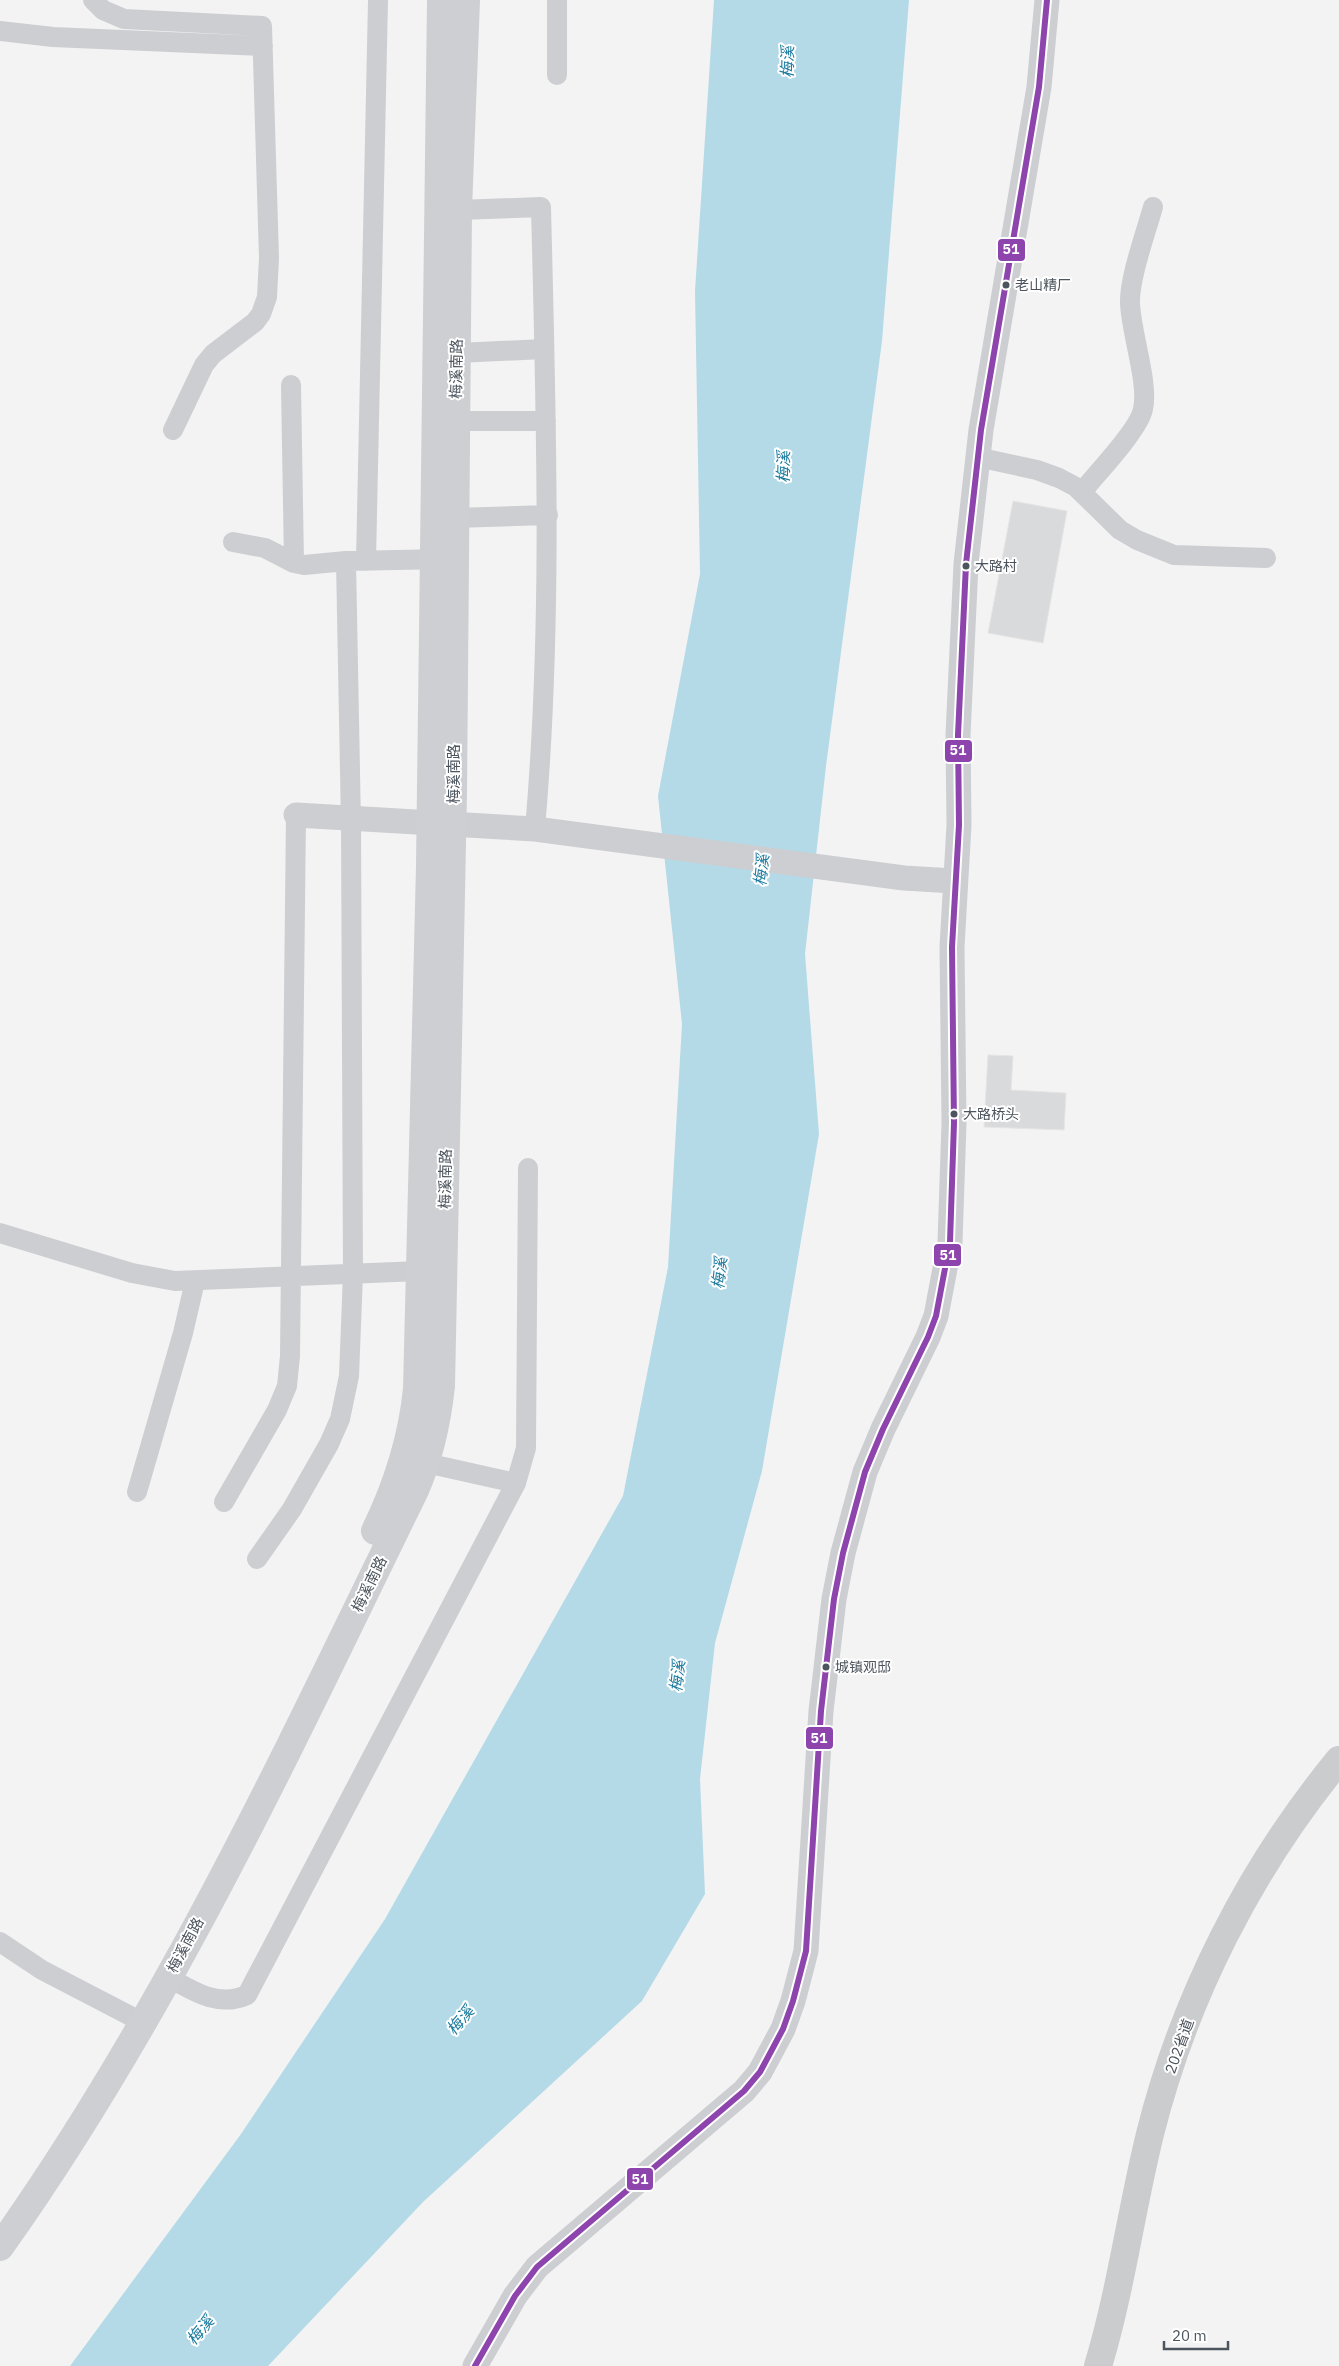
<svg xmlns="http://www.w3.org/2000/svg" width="1339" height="2366" viewBox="0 0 1339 2366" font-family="'IBM Plex Sans','Noto Sans SC',sans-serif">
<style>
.water{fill:#b4dae8}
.building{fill:#d9dadc;stroke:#e5e5e5}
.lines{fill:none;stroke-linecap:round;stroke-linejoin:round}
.minor{stroke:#cdced1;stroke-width:20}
.tertiary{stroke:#cdced1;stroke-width:25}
.secondary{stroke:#cecfd2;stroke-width:28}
.primary{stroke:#caccce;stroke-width:28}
.bus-1-casing{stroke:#fff;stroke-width:10}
.bus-1{stroke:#8e44ad;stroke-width:6}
.bus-dot{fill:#4c545d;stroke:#fff;stroke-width:2}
.labels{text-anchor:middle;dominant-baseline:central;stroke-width:4;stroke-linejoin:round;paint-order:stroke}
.bus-label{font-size:14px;fill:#4c545d;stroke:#fff;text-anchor:start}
.street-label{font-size:15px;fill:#4c545d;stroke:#fff}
.water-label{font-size:16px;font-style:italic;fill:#1d7c9f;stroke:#fff}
.line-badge{stroke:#fff;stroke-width:2}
.badge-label{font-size:14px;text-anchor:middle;font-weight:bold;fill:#fff}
</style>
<rect width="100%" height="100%" fill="#f3f3f3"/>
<path class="water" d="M 714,0 L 909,0 L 882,341 L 826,766 L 805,954 L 819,1134 L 762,1471 L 715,1643 L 700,1779 L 705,1894 L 642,2001 L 423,2202 L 268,2366 L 70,2366 L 241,2134 L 385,1919 L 623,1496 L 668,1267 L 682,1024 L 658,796 L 700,574 L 695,291 Z"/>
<path class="building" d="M 1013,501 L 1067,511 L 1043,643 L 988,633 Z
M 988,1055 L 1013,1056 L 1011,1090 L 1066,1093 L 1064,1130 L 984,1127 Z"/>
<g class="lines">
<path class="minor" d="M 93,0 L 103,10 L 124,19 L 262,26 L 269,258 L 267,297 L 261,314 L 255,322 L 213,354 L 204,365 L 173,430
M 0,31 L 53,37 L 263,46
M 557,75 L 557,0
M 458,210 L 541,207 C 546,414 553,622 535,829
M 457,353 L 544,349
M 291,385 L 294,563
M 456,421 L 546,421
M 977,457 L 1037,470 L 1059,478 L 1076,487 L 1120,530 L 1137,540 L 1174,555 L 1266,558
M 1082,492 C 1096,474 1139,430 1143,409 C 1149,383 1131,333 1130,303 C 1129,279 1146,232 1153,207
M 455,518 L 548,515
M 233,542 L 265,548 L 294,563 L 304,565 L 346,561
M 366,561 L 378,0
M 0,1233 L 132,1273 L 175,1281 L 420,1271
M 426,1463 L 516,1483
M 137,1492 L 183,1333 L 195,1281
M 224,1502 L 277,1410 L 287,1386 L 290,1356 L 296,815
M 257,1559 L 292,1509 L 329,1444 L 340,1419 L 349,1376 L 353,1274 L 351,824 L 346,561 L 447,559
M 0,1942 L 42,1970 L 142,2022
M 168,1977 C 193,1991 218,2008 247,1995 L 516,1483 L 526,1448 L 528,1168"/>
<path class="tertiary" d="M 296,815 L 535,829 L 904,878 L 954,881
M 475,2366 L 515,2296 L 537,2267 L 744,2091 L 760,2072 L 783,2029 L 793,2001 L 806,1951 L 821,1711 L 834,1599 L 843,1553 L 865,1472 L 883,1429 L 928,1337 L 936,1316 L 950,1242 L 954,1123 L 952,947 L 959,825 L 958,735 L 966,564 L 981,430 L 1039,87 L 1047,0"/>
<path class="secondary" d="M 375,1531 C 397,1486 412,1439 417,1389 L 430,866 L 441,0
M 0,2247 C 167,2012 289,1748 415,1490 C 430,1456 437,1423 441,1386 L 453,794 L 458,210 L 466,0"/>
<path class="primary" d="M 1098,2366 C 1121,2290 1131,2211 1150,2134 C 1184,1998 1250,1868 1339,1760"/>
<g class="bus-1-casing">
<path id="bus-1" d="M 475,2366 L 515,2296 L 537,2267 L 744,2091 L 760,2072 L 783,2029 L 793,2001 L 806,1951 L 821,1711 L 834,1599 L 843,1553 L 865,1472 L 883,1429 L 928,1337 L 936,1316 L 950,1242 L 954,1123 L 952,947 L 959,825 L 958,735 L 966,564 L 981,430 L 1039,87 L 1047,0"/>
</g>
<use href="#bus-1" class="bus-1"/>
</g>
<g class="bus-dot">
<circle cx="1006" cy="285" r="4.5"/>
<circle cx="966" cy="566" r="4.5"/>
<circle cx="954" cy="1114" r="4.5"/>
<circle cx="826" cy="1667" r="4.5"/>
</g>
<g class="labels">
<g class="bus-label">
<text x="1015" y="285">老山精厂</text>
<text x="975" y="566">大路村</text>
<text x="963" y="1114">大路桥头</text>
<text x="835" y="1667">城镇观邸</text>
</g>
<g class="street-label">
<text transform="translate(456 369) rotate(-89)">梅溪南路</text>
<text transform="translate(453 774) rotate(-90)">梅溪南路</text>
<text transform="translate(445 1179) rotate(-89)">梅溪南路</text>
<text transform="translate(369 1584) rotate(-64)">梅溪南路</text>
<text transform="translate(185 1945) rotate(-62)">梅溪南路</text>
<text transform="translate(1179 2046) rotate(-70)">202省道</text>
</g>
<g class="water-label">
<text transform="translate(787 62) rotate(-89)">梅溪</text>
<text transform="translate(783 467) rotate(-89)">梅溪</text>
<text transform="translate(761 870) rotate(-84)">梅溪</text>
<text transform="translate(719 1273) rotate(-84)">梅溪</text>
<text transform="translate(677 1676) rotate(-84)">梅溪</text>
<text transform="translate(460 2020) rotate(-50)">梅溪</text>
<text transform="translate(200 2330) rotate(-50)">梅溪</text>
</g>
</g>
<g class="line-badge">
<rect x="997" y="238" width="29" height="24" rx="5" fill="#8e44ad"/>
<rect x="944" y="739" width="29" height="24" rx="5" fill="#8e44ad"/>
<rect x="933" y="1243" width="29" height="24" rx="5" fill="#8e44ad"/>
<rect x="805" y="1726" width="29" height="24" rx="5" fill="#8e44ad"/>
<rect x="626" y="2167" width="28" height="24" rx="5" fill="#8e44ad"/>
</g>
<g class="badge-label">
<text x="1011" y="254">51</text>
<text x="958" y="755">51</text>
<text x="948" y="1260">51</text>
<text x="819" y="1743">51</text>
<text x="640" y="2184">51</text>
</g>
<path d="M1164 2341v8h64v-8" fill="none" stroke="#4c545d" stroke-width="2.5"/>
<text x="1172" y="2341" font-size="15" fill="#4c545d" stroke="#ffffff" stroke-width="4" paint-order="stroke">20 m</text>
</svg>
